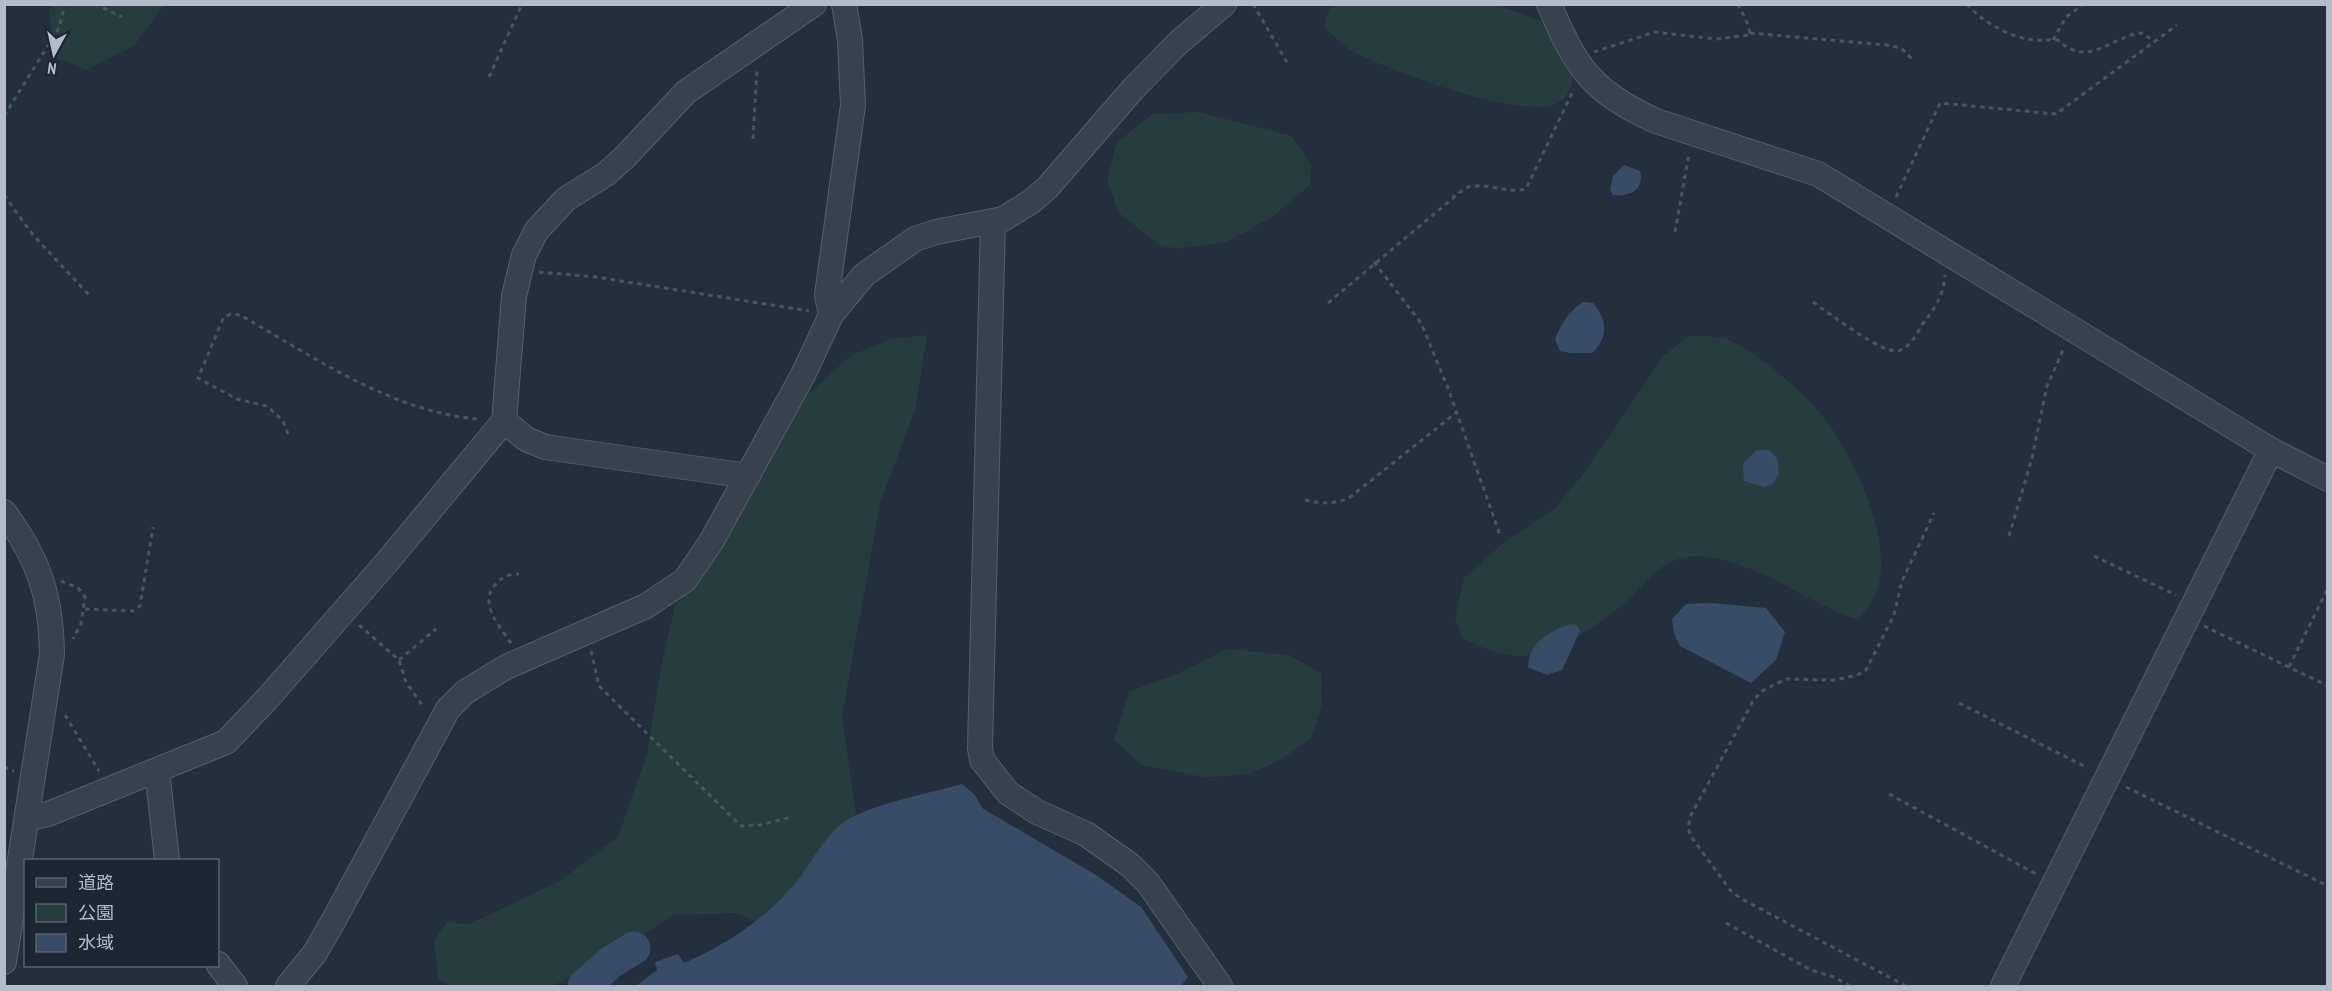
<svg xmlns="http://www.w3.org/2000/svg" width="2332" height="991" viewBox="0 0 2332 991" font-family="'PT Sans Narrow','Noto Sans JP',sans-serif">
<style>
.green{fill:#263c3f}
.water{fill:#394c67}
.lines{fill:none;stroke-linecap:round;stroke-linejoin:round}
.river{stroke:#394c67;stroke-width:33}
.minor-casing{stroke:#565f6c;stroke-width:26}
.path{stroke:#44595c;stroke-width:3;stroke-dasharray:4.5 4.5;stroke-linecap:butt}
.minor{stroke:#38414e;stroke-width:24}
</style>
<rect width="100%" height="100%" fill="#242f3e"/>
<path class="green" d="M 52,4 L 164,4 L 164,5 L 134,46 L 86,70 L 55,57 L 49,10 Z
M 1339,5 L 1497,5 L 1541,21 L 1575,65 C 1573,81 1572,95 1556,104 C 1524,121 1384,69 1352,51 C 1342,45 1333,35 1324,27 L 1329,9 Z
M 1199,112 L 1291,136 L 1312,165 L 1310,185 L 1272,217 L 1227,242 L 1177,249 L 1158,244 L 1118,212 L 1107,179 L 1117,142 L 1153,114 Z
M 927,335 L 915,410 L 880,504 L 842,716 L 856,815 L 847,882 L 800,938 L 735,913 L 672,915 L 610,958 L 552,986 L 449,986 L 438,978 L 434,940 L 447,922 L 469,924 L 560,881 L 618,837 L 647,754 L 661,667 L 680,584 L 777,423 L 850,356 L 891,339 Z
M 1690,336 C 1701,336 1717,335 1727,339 C 1757,351 1813,400 1831,427 C 1861,471 1912,579 1856,619 C 1804,604 1740,546 1682,558 C 1661,562 1646,582 1632,596 C 1608,619 1556,656 1522,656 C 1500,656 1481,647 1462,638 L 1455,618 L 1464,578 L 1502,544 L 1554,509 L 1581,477 L 1664,355 Z
M 1227,649 L 1289,655 L 1321,673 L 1322,706 L 1311,738 L 1282,759 L 1247,775 L 1203,777 L 1142,765 L 1114,740 L 1129,691 L 1175,675 Z"/>
<path class="water" d="M 1624,165 L 1640,171 C 1645,190 1629,197 1613,195 L 1610,190 L 1613,176 Z
M 1583,302 L 1593,303 C 1607,319 1609,338 1592,353 L 1570,353 L 1560,351 L 1555,339 C 1561,324 1569,311 1583,302 Z
M 1757,450 L 1769,450 L 1777,458 L 1779,474 L 1773,484 L 1764,487 L 1744,481 L 1743,463 Z
M 1711,603 L 1766,608 L 1785,632 L 1776,660 L 1751,683 L 1680,646 L 1674,633 L 1672,619 L 1686,604 Z
M 1570,624 L 1577,625 L 1580,631 L 1562,670 L 1547,675 L 1528,667 C 1529,642 1549,632 1570,624 Z
M 962,784 L 975,795 L 982,808 L 1096,875 L 1141,907 L 1188,977 L 1181,986 L 636,986 L 657,970 L 655,962 L 678,954 L 684,963 C 728,944 767,918 798,880 C 810,864 825,837 840,825 C 865,805 930,793 962,784 Z"/>
<g class="lines">
<path class="river" d="M 584,986 L 611,962 L 634,948"/>
<g class="minor-casing">
<path id="minor" d="M 1549,4 C 1576,68 1592,92 1656,121 L 1818,174 L 2271,450 L 2328,479
M 993,221 L 980,748 L 982,760 L 1008,793 L 1037,812 L 1086,834 L 1130,865 L 1148,883 L 1220,986
M 831,315 L 827,295 L 853,105 L 850,40 L 844,4
M 504,421 L 526,439 L 545,447 L 748,476
M 4,512 C 39,559 51,596 52,654 L 4,962
M 157,770 L 167,860
M 29,818 L 48,814 L 226,742 L 267,699 L 387,562 L 504,421 L 514,296 L 524,255 L 537,230 L 566,199 L 606,174 L 624,158 L 686,92 L 814,4
M 218,964 L 235,986
M 288,986 L 315,953 L 335,918 L 448,709 L 465,692 L 506,667 L 646,606 L 685,580 L 711,542 L 803,375 L 831,315 L 864,275 L 915,239 L 936,232 L 1003,219 L 1032,201 L 1048,187 L 1133,89 L 1178,43 L 1224,4
M 2003,986 L 2271,450"/>
</g>
<path class="path" d="M 95,4 L 122,17
M 1253,4 L 1288,64
M 1967,4 C 1982,22 2011,38 2034,40 C 2042,41 2050,39 2058,40 C 2089,69 2109,37 2142,33 L 2155,42
M 1750,33 L 1886,45 L 1901,48 L 1914,61
M 2053,40 L 2066,17 L 2084,4
M 1594,52 L 1655,32 L 1716,39 L 1750,35 L 1749,27 L 1738,4
M 489,77 L 522,4
M 4,116 L 59,28 L 65,4
M 753,139 L 757,69
M 4,195 L 33,235 L 90,296
M 1896,197 L 1940,103 L 2056,114 L 2177,25
M 1675,232 L 1689,154
M 1374,262 L 1421,323 L 1448,388 L 1500,535
M 539,272 L 596,277 L 809,311
M 1813,302 C 1828,312 1886,358 1901,350 C 1911,345 1917,334 1922,325 C 1934,309 1944,296 1945,275
M 1328,303 L 1465,188 C 1486,181 1505,194 1526,189 L 1574,89
M 288,434 L 283,421 L 267,406 L 237,399 L 198,378 L 223,319 L 230,314 L 240,315 C 314,357 392,412 478,419
M 1305,500 C 1322,504 1334,504 1349,498 L 1457,412
M 2009,536 L 2032,458 L 2047,386 L 2064,348
M 2094,556 L 2176,595
M 61,581 L 78,588 L 85,597 L 81,624 L 73,639
M 85,609 L 133,611 L 140,606 L 153,527
M 359,625 L 399,660 L 406,682 L 424,708
M 2204,626 L 2328,686
M 511,643 C 499,626 477,602 497,583 C 503,576 510,574 519,574
M 591,651 L 599,686 L 741,826 L 760,825 L 791,817
M 399,660 L 436,629
M 2289,667 L 2328,588
M 1959,703 L 2088,768
M 65,715 L 99,771
M 4,767 L 14,771
M 2126,787 L 2328,886
M 1889,794 L 2038,875
M 1726,923 L 1811,970 L 1834,977 L 1850,986
M 1906,986 L 1740,898 L 1730,890 L 1690,835 L 1688,827 L 1691,815 L 1753,701 L 1762,691 L 1786,679 L 1835,680 L 1857,675 L 1866,670 L 1894,615 L 1902,581 L 1934,513"/>
<use href="#minor" class="minor"/>
</g>
<rect width="2332" height="991" fill="none" stroke="#b4bcc9" stroke-width="12"/>
<rect x="24" y="859" width="195" height="108" fill="#1d2633" stroke="#59626f" stroke-width="1.5"/>
<rect x="36" y="878" width="30" height="9" fill="#38414e" stroke="#59626f" stroke-width="1.5"/>
<text x="78" y="889" font-size="18" fill="#b4bcc9">道路</text>
<rect x="36" y="904" width="30" height="18" fill="#263c3f" stroke="#59626f" stroke-width="1.5"/>
<text x="78" y="919" font-size="18" fill="#b4bcc9">公園</text>
<rect x="36" y="934" width="30" height="18" fill="#394c67" stroke="#59626f" stroke-width="1.5"/>
<text x="78" y="949" font-size="18" fill="#b4bcc9">水域</text>
<g transform="translate(54 54) rotate(188)" stroke="#1d2633" stroke-width="4.5" paint-order="stroke">
<path d="M0-4.5L10 22L0 15L-10 22Z" fill="#b4bcc9"/>
<text y="-9" font-size="16" font-weight="bold" text-anchor="middle" fill="#b4bcc9">N</text>
</g>
</svg>
